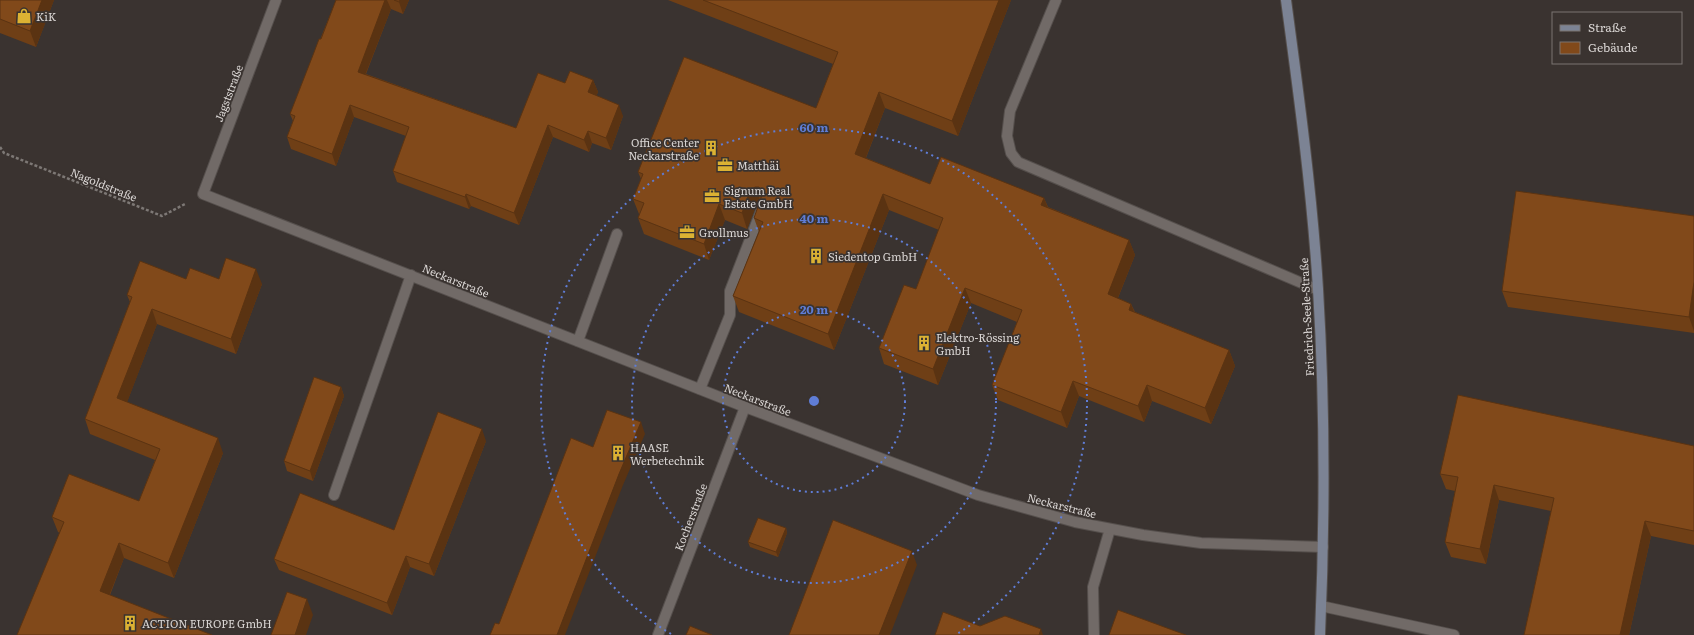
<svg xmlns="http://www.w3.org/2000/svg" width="1694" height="635" viewBox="0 0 1694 635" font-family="Literata,serif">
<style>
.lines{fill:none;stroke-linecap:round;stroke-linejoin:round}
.lane-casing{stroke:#554f4c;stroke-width:12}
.street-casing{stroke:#554f4c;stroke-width:12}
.secondary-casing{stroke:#554f4c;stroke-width:12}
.path{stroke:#7d7875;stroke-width:2.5;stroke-dasharray:3 2;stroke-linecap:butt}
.lane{stroke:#716a67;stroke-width:10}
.street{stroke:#716a67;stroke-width:10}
.secondary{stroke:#7c8394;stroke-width:10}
.wall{fill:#6f3f16}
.shaded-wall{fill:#5a3312}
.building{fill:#81491a;stroke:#5a3312}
.ring{fill:none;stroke:#5f7dd6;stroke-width:2;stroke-dasharray:2 4}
.labels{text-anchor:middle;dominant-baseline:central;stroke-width:3.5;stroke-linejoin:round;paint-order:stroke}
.poi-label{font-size:11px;fill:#d9d5d3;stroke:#3a3330;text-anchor:start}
.street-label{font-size:11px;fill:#d9d5d3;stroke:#3a3330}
.centre{fill:#5f7dd6;stroke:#3a3330;stroke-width:2}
.ring-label{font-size:12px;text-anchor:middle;font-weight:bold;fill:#5f7dd6;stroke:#3a3330;stroke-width:3.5;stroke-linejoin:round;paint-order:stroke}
</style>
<rect width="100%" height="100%" fill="#3a3330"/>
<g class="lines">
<g class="lane-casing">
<path id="lane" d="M 1056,0 L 1010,111 L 1007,136 L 1011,153 L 1018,162 L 1318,290
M 578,341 L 617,234
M 700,389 L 730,315 L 730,291 L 761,211
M 334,495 L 411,275
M 1321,606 L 1454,635
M 1094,635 L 1093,587 L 1110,529"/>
</g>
<g class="street-casing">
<path id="street" d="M 276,0 L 203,194 L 745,407 L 978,495 L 1075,522 L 1143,535 L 1201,543 L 1323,547
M 658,635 L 745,407"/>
</g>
<g class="secondary-casing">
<path id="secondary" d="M 1286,0 C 1299,96 1312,192 1318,289 C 1325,404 1325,520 1320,635"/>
</g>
<path class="path" d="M 0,147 L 4,153 L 162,216 L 185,204"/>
<use href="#lane" class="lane"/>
<use href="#street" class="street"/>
<use href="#secondary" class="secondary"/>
</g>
<path class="wall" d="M 0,0 L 54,0 L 36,47 L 0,33 Z
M 336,0 L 409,0 L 403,14 L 391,9 L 366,74 L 516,128 L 565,83 L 593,80 L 598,92 L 596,96 L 623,116 L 611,150 L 592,143 L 589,152 L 553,137 L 519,225 L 471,206 L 469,209 L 397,182 L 393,171 L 406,136 L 354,117 L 336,166 L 291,149 L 287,137 L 293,121 L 290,114 Z
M 668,0 L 1011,0 L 958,136 L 885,108 L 866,158 L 930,184 L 1044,198 L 1048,207 L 1129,240 L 1135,255 L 1118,298 L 1131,304 L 1135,312 L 1229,350 L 1235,366 L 1211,424 L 1152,401 L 1144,422 L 1079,396 L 1067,428 L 998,400 L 992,385 L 1017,322 L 971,303 L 938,385 L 884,364 L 879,348 L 916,289 L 939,230 L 889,210 L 834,350 L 739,312 L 733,296 L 759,232 L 754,218 L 759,204 L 756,206 L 747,229 L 725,220 L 709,260 L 644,234 L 638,218 L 640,215 L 639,214 L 633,199 L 641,179 L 638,172 L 816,108 L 833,64 Z
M 1694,216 L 1694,333 L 1508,307 L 1502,291 Z
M 186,279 L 219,279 L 262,284 L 236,354 L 157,324 L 127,402 L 223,453 L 174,578 L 124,558 L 110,595 L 17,635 L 60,533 L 58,532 L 52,517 L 139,501 L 155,460 L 90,434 L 85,419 L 130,302 L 127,295 Z
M 341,387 L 344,396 L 313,481 L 287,471 L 284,461 Z
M 486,441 L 434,576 L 410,567 L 392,615 L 279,570 L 274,559 L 394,530 Z
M 1694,446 L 1694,545 L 1651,536 L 1629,635 L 1524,635 L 1551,511 L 1499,500 L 1486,564 L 1451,557 L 1445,542 L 1455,491 L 1446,489 L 1440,474 Z
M 786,528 L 787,533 L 778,557 L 750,547 L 748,542 Z"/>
<path class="shaded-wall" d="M 42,0 L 54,0 L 36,47 L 30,31 Z
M 385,0 L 387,0 L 391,9 L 362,83 L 358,72 Z
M 400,0 L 409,0 L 403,14 L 399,2 Z
M 999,0 L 1011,0 L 958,136 L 952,121 Z
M 593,80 L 598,92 L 593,104 L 588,92 Z
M 879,92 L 885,108 L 861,170 L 855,154 Z
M 350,105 L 354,117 L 336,166 L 332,154 Z
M 619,105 L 623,116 L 611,150 L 606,138 Z
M 548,125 L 553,137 L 519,225 L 514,213 Z
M 588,131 L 592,143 L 589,152 L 584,140 Z
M 755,187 L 761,203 L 756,206 L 747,229 L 742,213 L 750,191 Z
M 466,194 L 471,206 L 469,209 L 465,197 Z
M 883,194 L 889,210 L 834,350 L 828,334 Z
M 1044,198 L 1050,213 L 1041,205 Z
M 719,204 L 725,220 L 709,260 L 704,244 Z
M 1129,240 L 1135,255 L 1113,310 L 1108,294 Z
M 256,269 L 262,284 L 236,354 L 231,339 Z
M 1694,282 L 1694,331 L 1689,317 Z
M 965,288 L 971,303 L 938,385 L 933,369 Z
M 1131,304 L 1137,319 L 1129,310 Z
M 152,309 L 157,324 L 123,413 L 117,398 Z
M 1229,350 L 1235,366 L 1211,424 L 1205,408 Z
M 1073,381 L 1079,396 L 1067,428 L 1061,412 Z
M 1147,385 L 1152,401 L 1144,422 L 1138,406 Z
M 341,387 L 344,396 L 313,481 L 310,471 Z
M 641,422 L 645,434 L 623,485 L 565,635 L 557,635 L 619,474 Z
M 482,429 L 486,441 L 434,576 L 429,564 Z
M 218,438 L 223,453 L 174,578 L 168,563 Z
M 1494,485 L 1499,500 L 1486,564 L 1480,549 Z
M 1645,521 L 1651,536 L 1629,635 L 1620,635 Z
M 786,528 L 787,533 L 778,557 L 776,552 Z
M 119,543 L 124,558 L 105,606 L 100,591 Z
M 912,551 L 917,565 L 890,635 L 879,635 Z
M 406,556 L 410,567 L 392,615 L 387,603 Z
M 307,599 L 313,615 L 306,635 L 295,635 Z
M 1041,629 L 1043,635 L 1039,635 Z"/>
<path class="building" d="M 0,0 L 42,0 L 30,31 L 0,19 Z
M 336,0 L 385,0 L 358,72 L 516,128 L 538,73 L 565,83 L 570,71 L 593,80 L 588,92 L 619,105 L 606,138 L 588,131 L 584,140 L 548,125 L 514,213 L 466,194 L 465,197 L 393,171 L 409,127 L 350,105 L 332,154 L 287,137 L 295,116 L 290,114 L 313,55 L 319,39 L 321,39 Z
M 394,0 L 400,0 L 399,2 Z
M 703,0 L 999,0 L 952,121 L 879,92 L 855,154 L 930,184 L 941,157 L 1044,198 L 1041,205 L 1129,240 L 1108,294 L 1131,304 L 1129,310 L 1229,350 L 1205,408 L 1147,385 L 1138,406 L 1073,381 L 1061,412 L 992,385 L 1022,310 L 965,288 L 933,369 L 879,348 L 904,285 L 916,289 L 943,218 L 883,194 L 828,334 L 733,296 L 763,222 L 754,218 L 762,195 L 763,192 L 759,187 L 755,187 L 750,191 L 742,213 L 719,204 L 704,244 L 638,218 L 644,203 L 633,199 L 643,174 L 638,172 L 684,57 L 816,108 L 838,52 Z
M 1516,191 L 1694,216 L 1694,282 L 1689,317 L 1502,291 Z
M 226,258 L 256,269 L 231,339 L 152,309 L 117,398 L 218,438 L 168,563 L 119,543 L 100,591 L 212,635 L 17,635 L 64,522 L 52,517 L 69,474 L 139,501 L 160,449 L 85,419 L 132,297 L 127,295 L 140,261 L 186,279 L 190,268 L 219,279 Z
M 314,377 L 341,387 L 310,471 L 284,461 Z
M 1458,395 L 1694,446 L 1694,531 L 1645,521 L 1620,635 L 1524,635 L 1554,498 L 1494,485 L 1480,549 L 1445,542 L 1458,477 L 1440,474 Z
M 607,410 L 641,422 L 619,474 L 557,635 L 490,635 L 495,623 L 499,624 L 571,438 L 593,447 Z
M 438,412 L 482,429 L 429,564 L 406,556 L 387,603 L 274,559 L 300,493 L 394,530 Z
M 758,518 L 786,528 L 776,552 L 748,542 Z
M 833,520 L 912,551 L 879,635 L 789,635 Z
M 287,592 L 307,599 L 295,635 L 271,635 Z
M 1118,610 L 1186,635 L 1109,635 Z
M 943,612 L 980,626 L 1005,616 L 1041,629 L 1039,635 L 935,635 Z
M 690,626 L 712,635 L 686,635 Z"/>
<g class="ring">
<circle cx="814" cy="401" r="91"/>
<circle cx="814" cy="401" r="182"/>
<path d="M671 634A273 273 0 1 1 957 634"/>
</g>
<defs>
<g id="shop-bare" transform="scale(1.2)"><path d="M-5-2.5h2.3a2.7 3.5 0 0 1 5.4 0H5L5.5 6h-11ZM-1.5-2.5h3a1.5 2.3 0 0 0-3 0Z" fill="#dcb233" stroke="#3a3330" stroke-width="2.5" paint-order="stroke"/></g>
<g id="building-bare" transform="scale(1.2)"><path d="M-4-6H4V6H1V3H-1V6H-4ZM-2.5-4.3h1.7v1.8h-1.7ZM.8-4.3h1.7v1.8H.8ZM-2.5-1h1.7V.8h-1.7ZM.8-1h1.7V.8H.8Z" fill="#dcb233" stroke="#3a3330" stroke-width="2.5" paint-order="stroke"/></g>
<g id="office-bare" transform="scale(1.2)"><path d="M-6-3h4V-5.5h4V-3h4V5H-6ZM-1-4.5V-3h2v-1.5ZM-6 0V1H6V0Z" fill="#dcb233" stroke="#3a3330" stroke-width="2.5" paint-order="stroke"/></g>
</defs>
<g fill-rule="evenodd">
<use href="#shop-bare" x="24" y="16"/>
<use href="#building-bare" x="711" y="148"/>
<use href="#office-bare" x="725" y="165"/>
<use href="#office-bare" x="712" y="196"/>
<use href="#office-bare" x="687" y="232"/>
<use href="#building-bare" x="816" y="256"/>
<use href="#building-bare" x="924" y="343"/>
<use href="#building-bare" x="618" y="453"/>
<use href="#building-bare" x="130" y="623"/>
</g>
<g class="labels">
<g class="poi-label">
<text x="36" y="16">KiK</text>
<text x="699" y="142" text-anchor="end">Office Center<tspan x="699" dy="13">Neckarstraße</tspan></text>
<text x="737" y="165">Matthäi</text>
<text x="724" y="190">Signum Real<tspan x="724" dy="13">Estate GmbH</tspan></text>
<text x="699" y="232">Grollmus</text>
<text x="828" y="256">Siedentop GmbH</text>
<text x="936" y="337">Elektro-Rössing<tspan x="936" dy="13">GmbH</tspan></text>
<text x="630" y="447">HAASE<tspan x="630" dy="13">Werbetechnik</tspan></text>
<text x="142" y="623">ACTION EUROPE GmbH</text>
</g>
<g class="street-label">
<text transform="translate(228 93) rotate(-69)">Jagststraße</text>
<text transform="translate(104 184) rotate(22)">Nagoldstraße</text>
<text transform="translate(456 280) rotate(22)">Neckarstraße</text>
<text transform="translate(1306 317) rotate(-93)">Friedrich-Seele-Straße</text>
<text transform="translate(758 399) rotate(21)">Neckarstraße</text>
<text transform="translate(1062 505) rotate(14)">Neckarstraße</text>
<text transform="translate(690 517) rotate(-69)">Kocherstraße</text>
</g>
</g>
<circle cx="814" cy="401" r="6" class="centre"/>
<g class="ring-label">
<text x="814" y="132">60 m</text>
<text x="814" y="223">40 m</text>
<text x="814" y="314">20 m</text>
</g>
<rect x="1552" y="12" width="130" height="52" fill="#3a3330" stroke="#7a7471"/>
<rect x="1560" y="25" width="20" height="6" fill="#7c8394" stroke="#7a7471"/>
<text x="1588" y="32" font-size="12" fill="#d9d5d3">Straße</text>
<rect x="1560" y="42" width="20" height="12" fill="#81491a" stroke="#7a7471"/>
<text x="1588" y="52" font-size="12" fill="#d9d5d3">Gebäude</text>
</svg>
